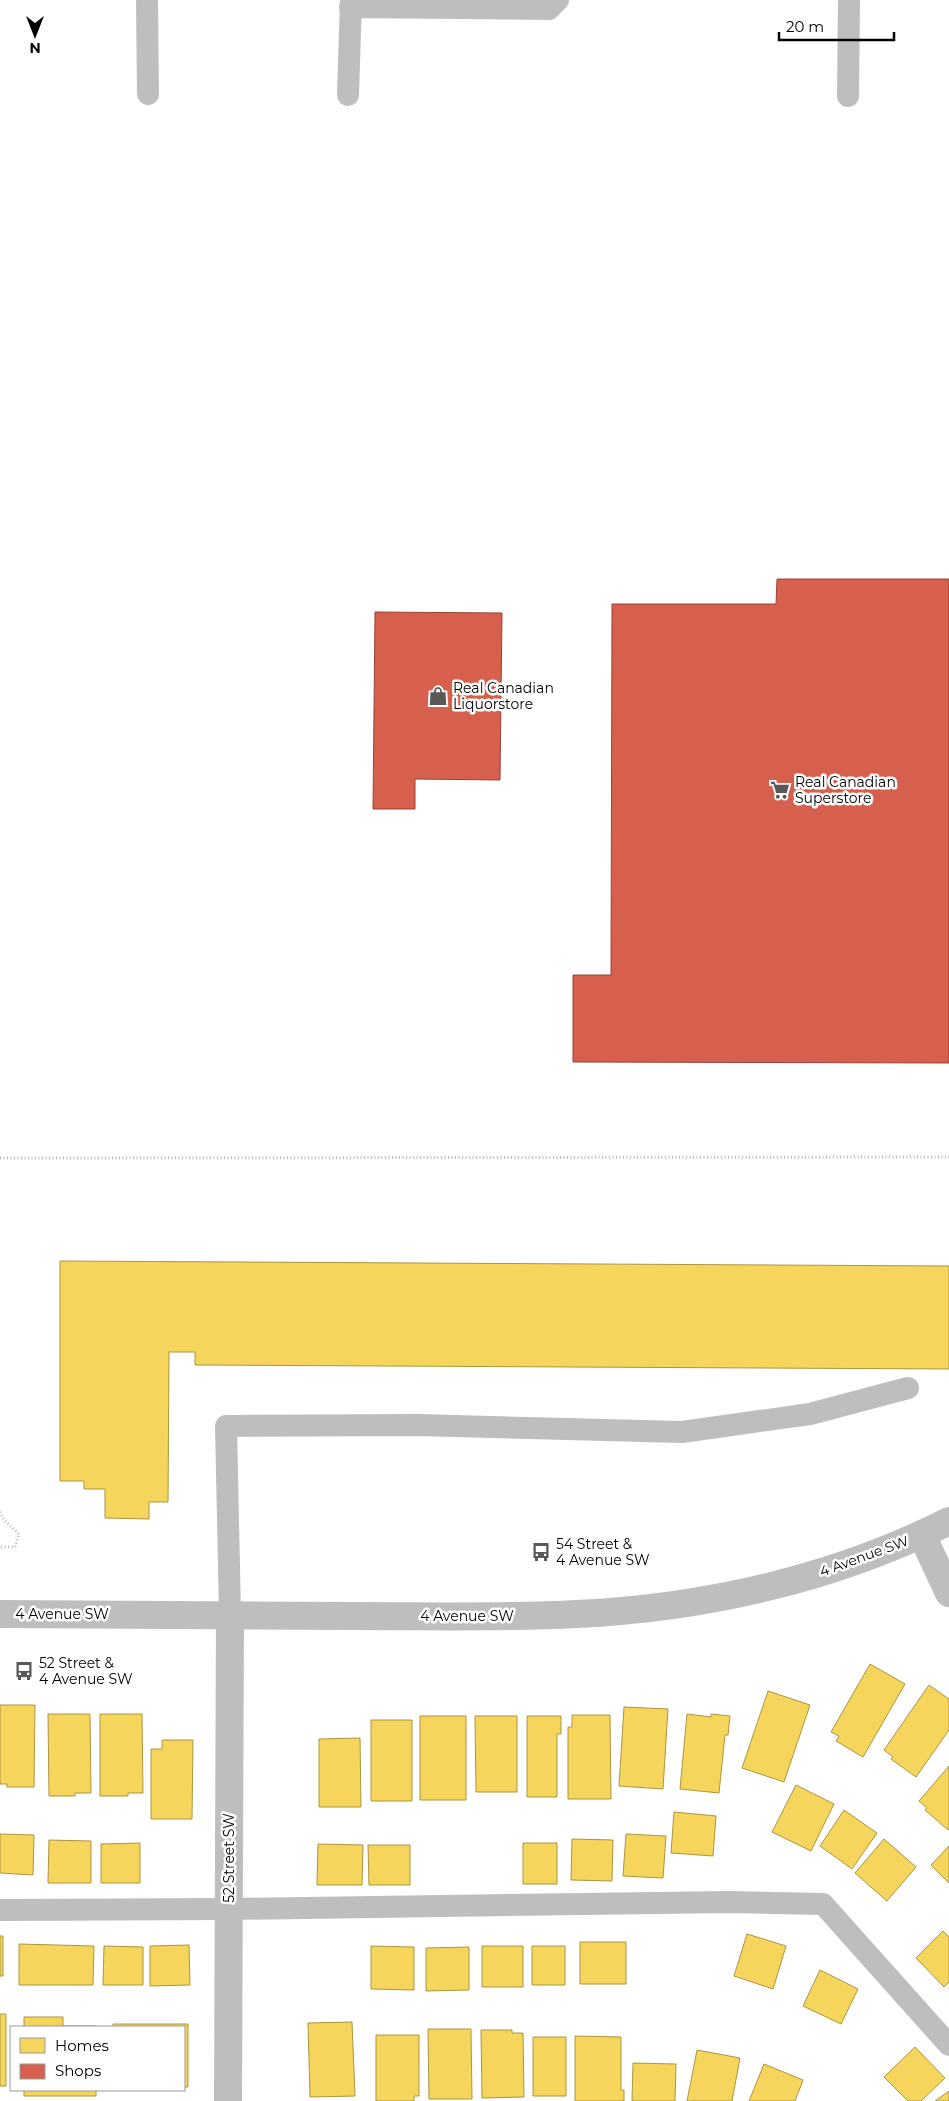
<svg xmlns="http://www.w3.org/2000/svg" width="949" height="2101" viewBox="0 0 949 2101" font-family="Montserrat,sans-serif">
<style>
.homes{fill:#f6d55c;stroke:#ac9540}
.shops{fill:#d6604d;stroke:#964336}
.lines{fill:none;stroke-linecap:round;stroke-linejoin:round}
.path{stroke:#b9b9b9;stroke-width:3;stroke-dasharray:1 2.5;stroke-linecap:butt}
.service{stroke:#bebebe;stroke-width:22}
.minor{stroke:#bebebe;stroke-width:28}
.tertiary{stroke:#bebebe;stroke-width:28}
.labels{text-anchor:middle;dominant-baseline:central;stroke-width:5;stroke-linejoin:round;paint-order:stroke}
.poi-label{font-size:14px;fill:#000;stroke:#fff;text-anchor:start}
.street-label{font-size:14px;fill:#000;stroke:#fff}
</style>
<rect width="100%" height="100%" fill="#fff"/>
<path class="homes" d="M 60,1261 L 949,1266 L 949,1369 L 195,1365 L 195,1352 L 169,1352 L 168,1502 L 149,1502 L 149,1519 L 105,1518 L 105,1489 L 84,1489 L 84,1481 L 60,1481 Z
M 870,1664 L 905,1684 L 863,1757 L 836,1741 L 839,1736 L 831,1732 Z
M 929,1685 L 949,1699 L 949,1730 L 916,1777 L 891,1759 L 893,1757 L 884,1750 Z
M 768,1691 L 810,1705 L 784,1782 L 742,1768 Z
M 0,1705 L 35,1705 L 34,1787 L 7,1787 L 7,1784 L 0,1784 Z
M 624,1707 L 668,1709 L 663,1789 L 619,1786 Z
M 48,1714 L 90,1714 L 91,1793 L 75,1793 L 75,1796 L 49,1796 Z
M 100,1714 L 142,1714 L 143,1793 L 128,1793 L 128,1796 L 100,1796 Z
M 687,1714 L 711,1717 L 711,1714 L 730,1716 L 728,1735 L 725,1735 L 719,1793 L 680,1789 Z
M 572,1715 L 610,1715 L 611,1799 L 568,1799 L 568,1727 L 572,1727 Z
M 420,1716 L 466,1716 L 466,1800 L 420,1800 Z
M 475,1716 L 517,1716 L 517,1792 L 476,1792 Z
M 527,1716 L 561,1716 L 561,1734 L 557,1734 L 557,1797 L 527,1797 Z
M 371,1720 L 412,1720 L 412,1801 L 371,1801 Z
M 360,1738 L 361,1807 L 319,1807 L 319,1739 Z
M 162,1740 L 193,1740 L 192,1819 L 151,1819 L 151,1749 L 162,1749 Z
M 949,1766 L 949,1829 L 948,1830 L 925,1810 L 927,1808 L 919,1801 Z
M 796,1785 L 834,1804 L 811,1851 L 772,1832 Z
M 844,1810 L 877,1833 L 852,1869 L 820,1846 Z
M 674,1812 L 716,1816 L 713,1856 L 671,1853 Z
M 0,1834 L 34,1835 L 33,1875 L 0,1873 Z
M 626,1834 L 666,1836 L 663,1878 L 623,1876 Z
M 572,1839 L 613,1840 L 612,1881 L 571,1880 Z
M 884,1839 L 916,1867 L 887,1901 L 855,1873 Z
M 49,1840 L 91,1841 L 91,1883 L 48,1883 Z
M 140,1843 L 140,1883 L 101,1883 L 101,1844 Z
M 523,1843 L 557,1843 L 557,1884 L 523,1884 Z
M 318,1844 L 363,1845 L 362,1885 L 317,1885 Z
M 368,1845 L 410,1845 L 410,1885 L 369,1885 Z
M 949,1846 L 949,1883 L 931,1865 Z
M 943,1931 L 949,1937 L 949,1982 L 944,1987 L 916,1958 Z
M 747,1934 L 786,1946 L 773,1989 L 734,1976 Z
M 0,1936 L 3,1936 L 3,1976 L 0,1976 Z
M 580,1942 L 626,1942 L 626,1984 L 580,1984 Z
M 19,1944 L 94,1946 L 93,1985 L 19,1985 Z
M 189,1945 L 190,1985 L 150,1986 L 150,1946 Z
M 104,1946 L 143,1947 L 143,1985 L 103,1985 Z
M 371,1946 L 414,1947 L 414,1990 L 371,1989 Z
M 482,1946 L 523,1946 L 523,1987 L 482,1987 Z
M 532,1946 L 565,1946 L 565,1985 L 532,1985 Z
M 469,1947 L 469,1990 L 426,1991 L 426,1948 Z
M 820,1970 L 858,1989 L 841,2024 L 803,2006 Z
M 0,2014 L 6,2014 L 6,2086 L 0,2086 Z
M 24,2017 L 63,2017 L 63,2026 L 96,2026 L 96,2027 L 24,2027 Z
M 352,2022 L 355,2096 L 310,2097 L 308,2023 Z
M 113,2024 L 188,2024 L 188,2087 L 184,2087 L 184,2027 L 113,2027 Z
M 428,2029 L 471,2029 L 472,2099 L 429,2099 Z
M 481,2030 L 512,2030 L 512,2033 L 523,2033 L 524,2097 L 482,2098 Z
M 376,2035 L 419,2035 L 419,2096 L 414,2096 L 414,2101 L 376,2101 Z
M 575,2036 L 621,2037 L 621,2090 L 624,2090 L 624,2101 L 575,2101 Z
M 533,2037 L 566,2037 L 566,2096 L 533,2096 Z
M 915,2047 L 945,2078 L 921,2101 L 908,2101 L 884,2077 Z
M 697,2050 L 740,2058 L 732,2101 L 687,2101 Z
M 633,2063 L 676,2064 L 675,2101 L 632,2101 Z
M 764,2064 L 803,2080 L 795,2101 L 749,2101 Z
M 24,2090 L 96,2090 L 96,2096 L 24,2096 Z
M 949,2091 L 949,2101 L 935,2101 Z"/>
<path class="shops" d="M 777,579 L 949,579 L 949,1063 L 573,1062 L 573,975 L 611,975 L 612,604 L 776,604 Z
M 375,612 L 502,613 L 500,780 L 415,779 L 415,809 L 373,809 Z"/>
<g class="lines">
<path class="path" d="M 0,1158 L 949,1157
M 0,1512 L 4,1520 L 19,1534 L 15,1547 L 0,1547"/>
<path class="service" d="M 147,0 L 148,94
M 350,7 L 549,9 L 558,0
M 348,95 L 351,0
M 848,96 L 849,0
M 230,1614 L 226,1426 L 418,1425 L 682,1432 L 810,1414 L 908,1388
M 0,1910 L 229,1909 L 729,1902 L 823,1904 L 949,2045"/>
<path class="minor" d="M 228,2101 L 230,1614"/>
<path class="tertiary" d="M 922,1535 L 949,1593
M 0,1614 C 118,1614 236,1615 353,1616 C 427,1616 502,1618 576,1614 C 704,1608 834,1579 949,1521"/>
</g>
<defs>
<g id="shop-bare" transform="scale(1.5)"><path d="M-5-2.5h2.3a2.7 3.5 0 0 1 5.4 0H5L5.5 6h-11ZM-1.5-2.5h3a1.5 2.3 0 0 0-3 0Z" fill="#595959" stroke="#fff" stroke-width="2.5" paint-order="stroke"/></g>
<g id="supermarket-bare" transform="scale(1.5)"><path d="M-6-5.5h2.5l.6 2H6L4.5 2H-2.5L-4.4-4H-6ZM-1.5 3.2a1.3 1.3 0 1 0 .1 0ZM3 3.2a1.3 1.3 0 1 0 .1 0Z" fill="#595959" stroke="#fff" stroke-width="2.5" paint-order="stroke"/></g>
<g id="bus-bare" transform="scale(1.5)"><path d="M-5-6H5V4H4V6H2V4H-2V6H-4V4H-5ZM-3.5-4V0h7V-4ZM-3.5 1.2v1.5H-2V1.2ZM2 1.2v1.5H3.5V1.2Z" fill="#595959" stroke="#fff" stroke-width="2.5" paint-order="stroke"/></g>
</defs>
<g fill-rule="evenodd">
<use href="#shop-bare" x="438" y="696"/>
<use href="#supermarket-bare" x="780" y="790"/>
<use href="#bus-bare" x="541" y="1552"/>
<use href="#bus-bare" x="24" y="1671"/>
</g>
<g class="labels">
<g class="poi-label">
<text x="453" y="688">Real Canadian<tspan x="453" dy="16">Liquorstore</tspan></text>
<text x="795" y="782">Real Canadian<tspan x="795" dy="16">Superstore</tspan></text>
<text x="556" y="1544">54 Street &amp;<tspan x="556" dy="16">4 Avenue SW</tspan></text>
<text x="39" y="1663">52 Street &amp;<tspan x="39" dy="16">4 Avenue SW</tspan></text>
</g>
<g class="street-label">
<text transform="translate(864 1556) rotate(-20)">4 Avenue SW</text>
<text x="62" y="1614">4 Avenue SW</text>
<text x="467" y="1616">4 Avenue SW</text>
<text transform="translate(229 1858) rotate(-90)">52 Street SW</text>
</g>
</g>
<rect x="10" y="2026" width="175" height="65" fill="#ffffff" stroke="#999999"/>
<rect x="20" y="2038" width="25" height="15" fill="#f6d55c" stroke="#999999"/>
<text x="55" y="2051" font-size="15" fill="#000000">Homes</text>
<rect x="20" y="2064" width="25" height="15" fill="#d6604d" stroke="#999999"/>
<text x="55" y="2076" font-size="15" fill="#000000">Shops</text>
<g transform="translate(35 35) rotate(180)" stroke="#ffffff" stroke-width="4" paint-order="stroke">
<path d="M0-4L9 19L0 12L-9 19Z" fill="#000000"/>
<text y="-8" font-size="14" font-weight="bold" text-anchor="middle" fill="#000000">N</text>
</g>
<path d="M779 32v8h115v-8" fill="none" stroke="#000000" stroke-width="2.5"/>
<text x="786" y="32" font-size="15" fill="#000000" stroke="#ffffff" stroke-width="4" paint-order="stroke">20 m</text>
</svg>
